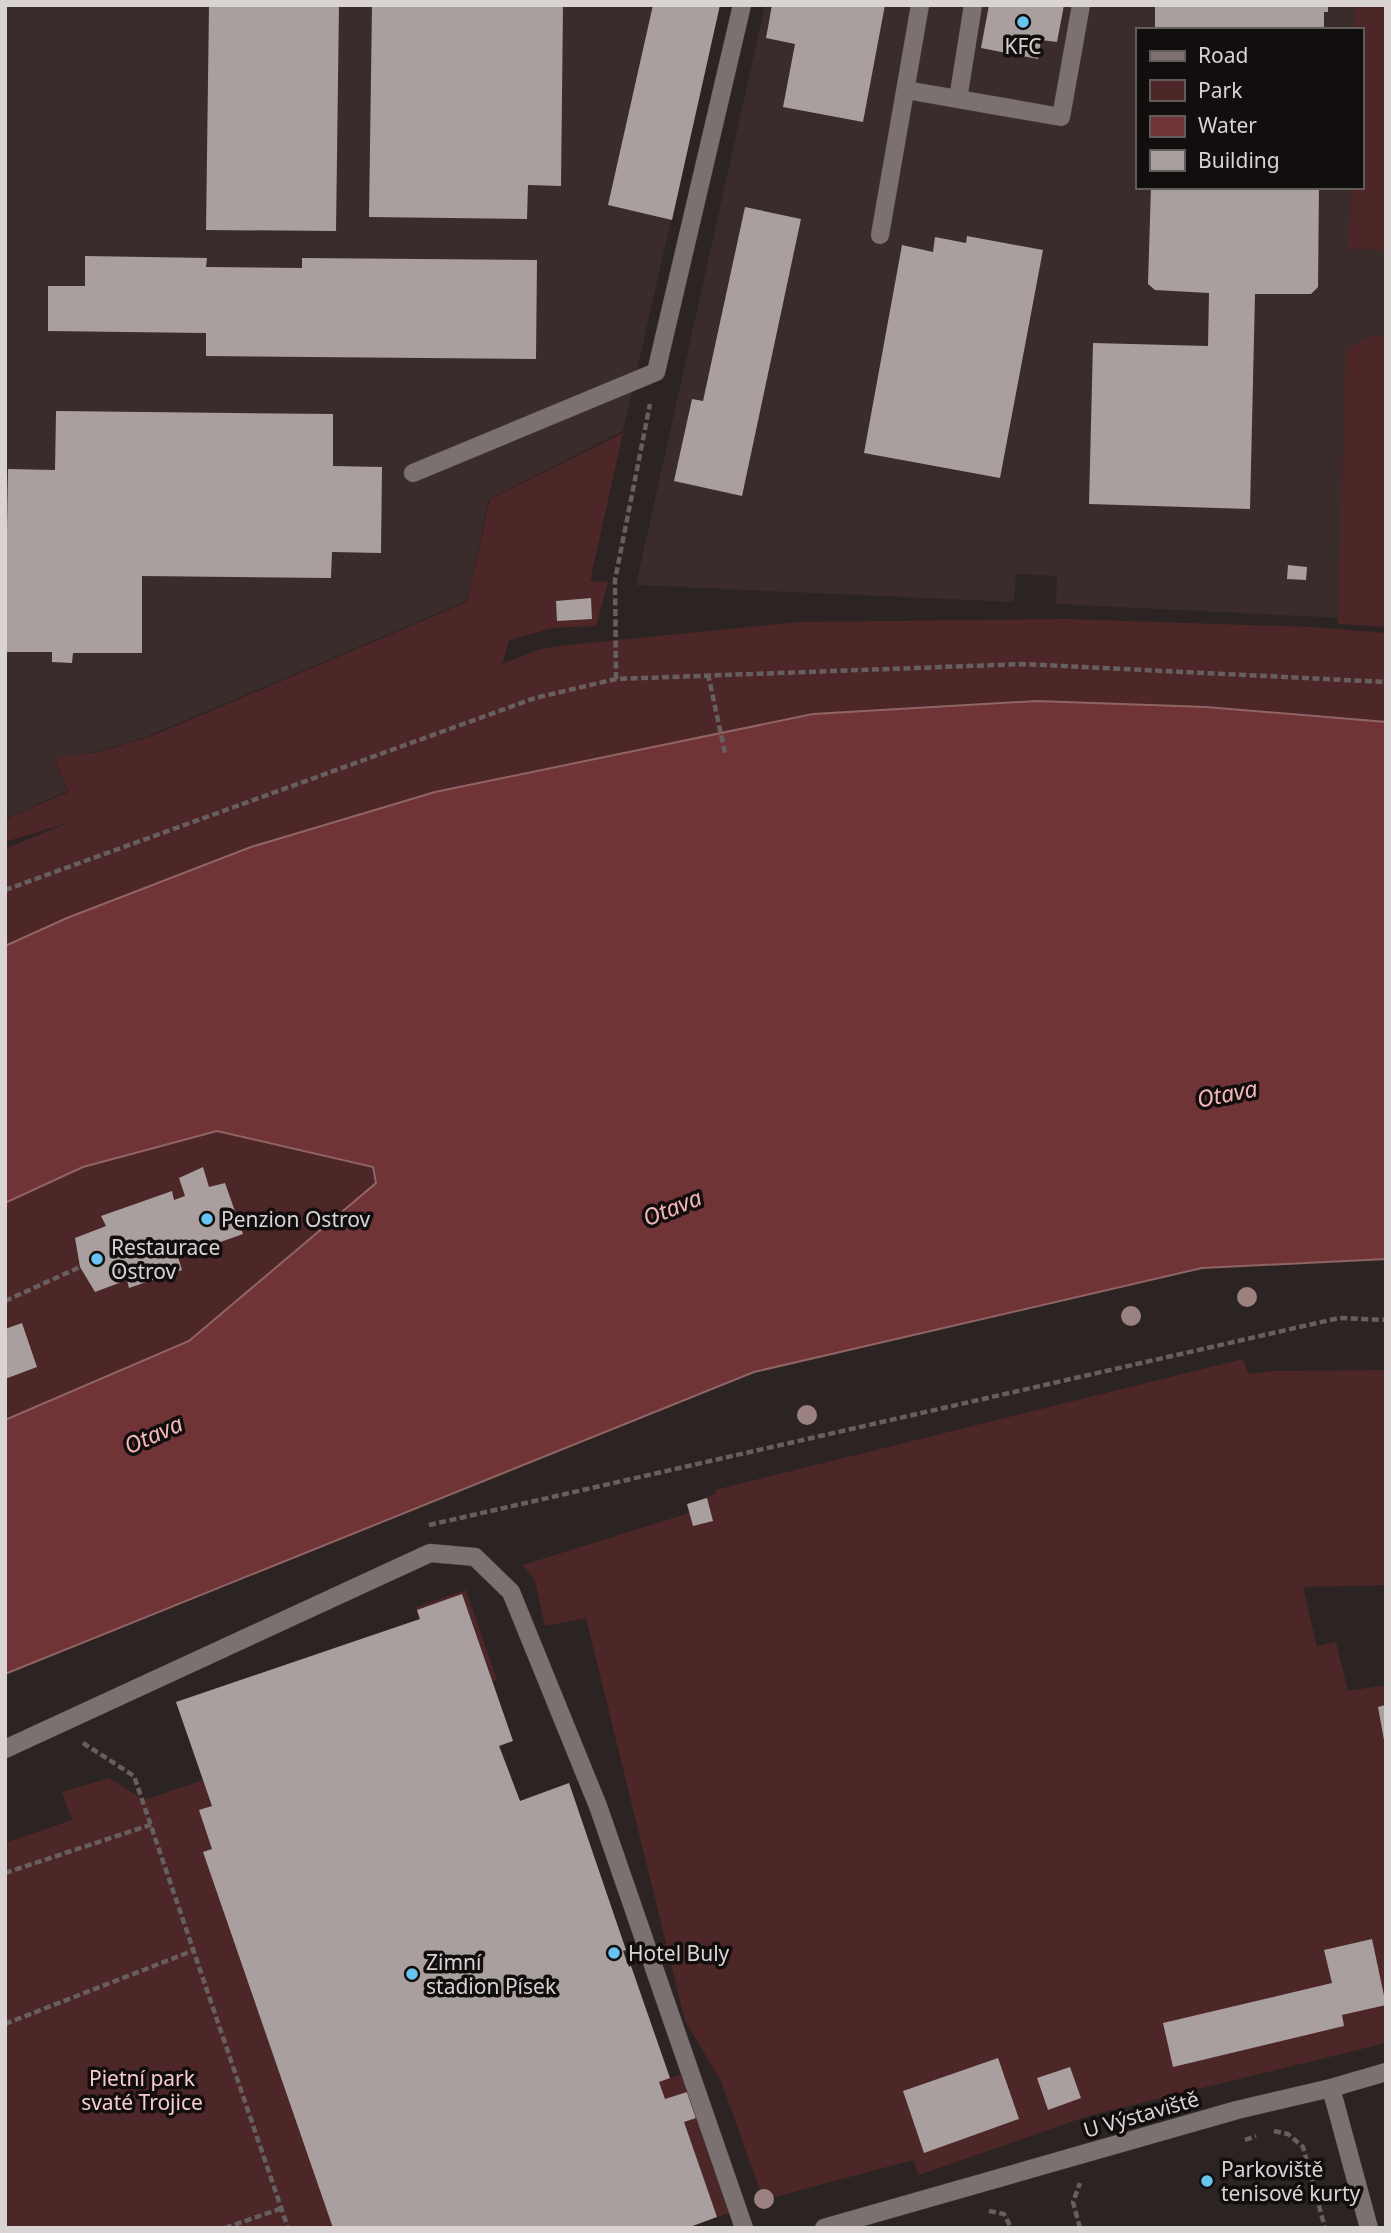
<svg xmlns="http://www.w3.org/2000/svg" width="1391" height="2233" viewBox="0 0 1391 2233" font-family="'Noto Sans',sans-serif">
<style>
.built{fill:#3a2c2b;fill-rule:evenodd}
.green{fill:#4d2627}
.water{fill:#713436;stroke:#906465;stroke-width:2}
.building{fill:#a99f9e}
.lines{fill:none;stroke-linecap:round;stroke-linejoin:round}
.minor-casing{stroke:#474040;stroke-width:19}
.path{stroke:#675f5f;stroke-width:4.5;stroke-dasharray:7 3.5;stroke-linecap:butt}
.minor{stroke:#7b7171;stroke-width:18}
.tree{fill:#9b8180}
.poi-dot{fill:#66c4ef;stroke:#120e0e;stroke-width:2.5}
.labels{text-anchor:middle;dominant-baseline:central;stroke-width:7;stroke-linejoin:round;paint-order:stroke}
.poi-label{font-size:21px;fill:#d9d3d3;stroke:#120e0e;text-anchor:start}
.park-label{font-size:21px;fill:#f6cdcc;stroke:#120e0e}
.street-label{font-size:21px;fill:#d9d3d3;stroke:#120e0e}
.water-label{font-size:23px;font-style:italic;fill:#f3b7b7;stroke:#120e0e}
</style>
<rect width="100%" height="100%" fill="#2c2423"/>
<path class="built" d="M 5,5 L 720,5 L 623,431 L 489,499 L 467,601 L 146,737 L 100,751 L 54,759 L 67,791 L 9,817 L 5,808 Z
M 765,5 L 1386,5 L 1386,620 L 1056,604 L 1057,576 L 1016,574 L 1014,602 L 636,585 ZM 1137,30 L 1361,30 L 1361,187 L 1137,187 Z"/>
<path class="green" d="M 1356,5 L 1386,5 L 1386,250 L 1349,249 L 1351,187 L 1361,187 L 1361,30 L 1355,30 Z
M 1373,336 L 1386,336 L 1386,627 L 1338,624 L 1346,349 Z
M 623,433 L 590,581 L 608,582 L 596,626 L 553,628 L 509,640 L 502,664 L 541,649 L 568,645 L 799,622 L 1066,619 L 1313,627 L 1386,633 L 1386,722 L 1206,707 L 1037,701 L 813,714 L 435,792 L 251,847 L 67,918 L 5,946 L 5,849 L 67,823 L 5,842 L 5,812 L 8,818 L 68,792 L 54,758 L 99,752 L 152,736 L 467,602 L 490,499 Z
M 217,1131 L 373,1168 L 376,1183 L 189,1341 L 5,1420 L 5,1203 L 83,1167 Z
M 1243,1359 L 1248,1374 L 1272,1371 L 1386,1370 L 1386,1585 L 1303,1587 L 1317,1646 L 1336,1642 L 1348,1691 L 1386,1685 L 1386,2043 L 1088,2116 L 919,2175 L 913,2160 L 771,2198 L 760,2190 L 721,2081 L 685,2021 L 586,1618 L 545,1626 L 535,1580 L 523,1565 L 689,1513 L 687,1504 L 716,1494 L 715,1490 Z
M 466,1590 L 497,1680 L 492,1682 L 513,1741 L 500,1746 L 520,1801 L 569,1783 L 626,1950 L 624,1952 L 629,1967 L 632,1967 L 670,2078 L 681,2075 L 729,2213 L 686,2228 L 5,2228 L 5,1843 L 72,1820 L 62,1792 L 109,1778 L 144,1800 L 203,1780 L 176,1702 L 419,1619 L 416,1607 Z"/>
<path class="water" d="M 1037,701 L 1206,707 L 1386,722 L 1386,1259 L 1202,1268 L 754,1372 L 5,1674 L 5,1420 L 189,1341 L 376,1183 L 373,1167 L 217,1131 L 83,1167 L 5,1203 L 5,946 L 67,918 L 251,847 L 435,792 L 813,714 Z"/>
<path class="building" d="M 209,5 L 339,5 L 336,231 L 206,230 Z
M 372,5 L 563,5 L 561,186 L 528,185 L 527,219 L 369,217 Z
M 653,5 L 720,5 L 672,220 L 608,205 Z
M 772,5 L 885,5 L 863,122 L 783,107 L 795,44 L 766,38 Z
M 989,5 L 1064,5 L 1057,42 L 1041,40 L 1038,59 L 981,48 Z
M 1155,5 L 1328,5 L 1328,12 L 1324,12 L 1324,30 L 1155,30 Z
M 1151,187 L 1319,187 L 1318,287 L 1311,294 L 1255,294 L 1250,509 L 1089,504 L 1093,343 L 1208,346 L 1209,293 L 1155,290 L 1148,284 Z
M 745,207 L 801,219 L 742,496 L 674,481 L 692,399 L 703,401 Z
M 967,236 L 1043,250 L 1000,478 L 864,453 L 902,245 L 933,252 L 935,237 L 966,243 Z
M 85,256 L 207,258 L 206,267 L 302,268 L 302,258 L 537,260 L 536,359 L 206,356 L 206,333 L 48,331 L 48,286 L 85,286 Z
M 56,411 L 333,414 L 333,466 L 382,467 L 381,553 L 332,552 L 331,578 L 142,576 L 142,653 L 73,653 L 72,663 L 52,662 L 52,652 L 5,652 L 8,469 L 55,470 Z
M 1288,565 L 1307,567 L 1306,580 L 1287,579 Z
M 591,598 L 592,619 L 557,621 L 556,601 Z
M 203,1167 L 209,1187 L 225,1183 L 243,1234 L 178,1257 L 182,1270 L 129,1288 L 127,1280 L 95,1292 L 80,1267 L 75,1238 L 106,1226 L 101,1216 L 172,1191 L 174,1200 L 185,1196 L 179,1178 Z
M 22,1323 L 37,1367 L 5,1379 L 5,1329 Z
M 707,1498 L 713,1521 L 693,1526 L 687,1504 Z
M 462,1594 L 513,1741 L 499,1746 L 520,1801 L 569,1783 L 626,1950 L 623,1951 L 629,1967 L 631,1966 L 670,2078 L 659,2082 L 665,2099 L 687,2092 L 696,2118 L 684,2122 L 717,2217 L 687,2228 L 333,2228 L 203,1852 L 212,1849 L 199,1810 L 212,1806 L 176,1702 L 420,1619 L 417,1610 Z
M 1386,1705 L 1386,1740 L 1384,1740 L 1378,1707 Z
M 1372,1939 L 1386,2005 L 1342,2015 L 1344,2026 L 1173,2067 L 1163,2023 L 1332,1983 L 1324,1950 Z
M 998,2058 L 1019,2119 L 924,2153 L 903,2091 Z
M 1070,2067 L 1081,2098 L 1048,2110 L 1037,2078 Z"/>
<g class="lines">
<g class="minor-casing">
<path id="minor" d="M 906,90 L 1061,117 L 1081,5
M 958,99 L 973,5
M 880,235 L 920,5
M 413,473 L 656,372 L 742,5
M 5,1749 L 430,1553 L 475,1557 L 511,1592 L 598,1806 L 744,2228
M 1331,2088 L 1386,2072
M 824,2228 L 1237,2110 L 1331,2088 L 1369,2228"/>
</g>
<path class="path" d="M 708,674 L 725,753
M 616,679 L 615,580 L 650,404
M 5,890 L 535,698 L 616,679 L 1023,664 L 1386,682
M 5,1301 L 80,1267
M 429,1525 L 1339,1318 L 1386,1320
M 83,1743 L 134,1776 L 288,2228
M 5,1873 L 153,1824
M 5,2024 L 192,1951
M 1274,2131 L 1288,2134 L 1303,2147 L 1325,2228
M 1245,2140 L 1256,2136
M 989,2211 L 1004,2214 L 1011,2228
M 225,2228 L 282,2208
M 1080,2228 L 1073,2202 L 1080,2183"/>
<use href="#minor" class="minor"/>
</g>
<g class="tree">
<circle cx="1247" cy="1297" r="10"/>
<circle cx="1131" cy="1316" r="10"/>
<circle cx="807" cy="1415" r="10"/>
<circle cx="764" cy="2199" r="10"/>
</g>
<g class="poi-dot">
<circle cx="1023" cy="22" r="7"/>
<circle cx="207" cy="1219" r="7"/>
<circle cx="97" cy="1259" r="7"/>
<circle cx="614" cy="1953" r="7"/>
<circle cx="412" cy="1974" r="7"/>
<circle cx="1207" cy="2181" r="7"/>
</g>
<g class="labels">
<g class="poi-label">
<text x="1023" y="46" text-anchor="middle">KFC</text>
<text x="221" y="1219">Penzion Ostrov</text>
<text x="111" y="1247">Restaurace<tspan x="111" dy="24">Ostrov</tspan></text>
<text x="628" y="1953">Hotel Buly</text>
<text x="426" y="1962">Zimní<tspan x="426" dy="24">stadion Písek</tspan></text>
<text x="1221" y="2169">Parkoviště<tspan x="1221" dy="24">tenisové kurty</tspan></text>
</g>
<g class="park-label">
<text x="142" y="2078">Pietní park<tspan x="142" dy="24">svaté Trojice</tspan></text>
</g>
<g class="street-label">
<text transform="translate(1141 2114) rotate(-16)">U Výstaviště</text>
</g>
<g class="water-label">
<text transform="translate(1227 1093) rotate(-11)">Otava</text>
<text transform="translate(672 1207) rotate(-22)">Otava</text>
<text transform="translate(153 1434) rotate(-24)">Otava</text>
</g>
</g>
<rect width="1391" height="2233" fill="none" stroke="#d9d3d3" stroke-width="14"/>
<rect x="1136" y="28" width="228" height="161" fill="#120e0e" stroke="#625d5d" stroke-width="2"/>
<rect x="1150" y="51" width="35" height="10" fill="#7b7171" stroke="#625d5d" stroke-width="2"/>
<text x="1198" y="63" font-size="21" fill="#d9d3d3">Road</text>
<rect x="1150" y="80" width="35" height="21" fill="#4d2627" stroke="#625d5d" stroke-width="2"/>
<text x="1198" y="98" font-size="21" fill="#d9d3d3">Park</text>
<rect x="1150" y="116" width="35" height="21" fill="#713436" stroke="#625d5d" stroke-width="2"/>
<text x="1198" y="133" font-size="21" fill="#d9d3d3">Water</text>
<rect x="1150" y="150" width="35" height="21" fill="#a99f9e" stroke="#625d5d" stroke-width="2"/>
<text x="1198" y="168" font-size="21" fill="#d9d3d3">Building</text>
</svg>
